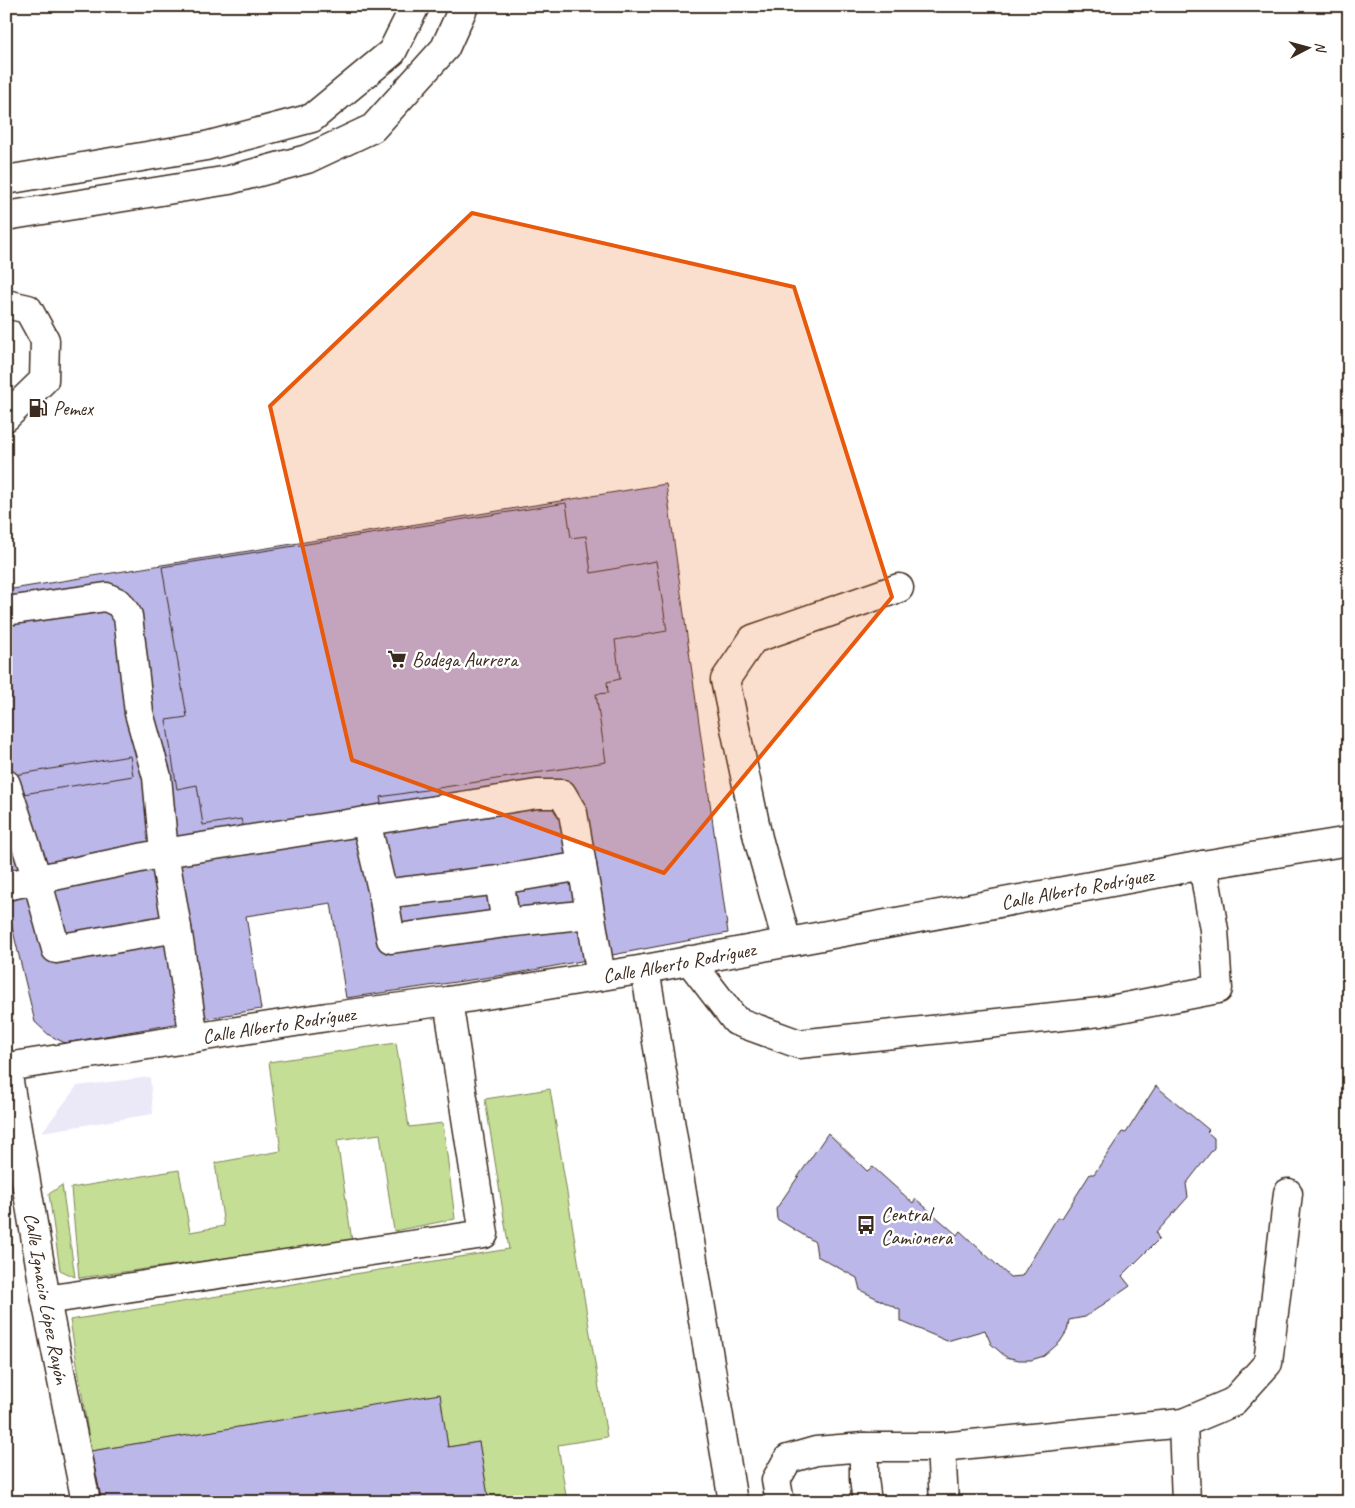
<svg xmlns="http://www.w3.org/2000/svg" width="1355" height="1508" viewBox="0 0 1355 1508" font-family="Caveat,sans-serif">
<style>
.built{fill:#ebe9f8}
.green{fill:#c4de95;stroke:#80845a}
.building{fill:#bcb7e9;stroke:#3b2a1e}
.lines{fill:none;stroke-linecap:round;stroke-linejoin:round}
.minor-casing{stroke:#3b2a1e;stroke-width:31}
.major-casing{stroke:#3b2a1e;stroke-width:31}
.minor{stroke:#fff;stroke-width:28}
.major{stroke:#fff;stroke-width:28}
.marked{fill:#e8590c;fill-opacity:0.2;stroke:#e8590c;stroke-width:4;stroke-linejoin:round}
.labels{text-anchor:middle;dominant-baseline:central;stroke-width:5;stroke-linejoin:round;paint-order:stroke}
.poi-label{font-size:20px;fill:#3b2a1e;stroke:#fff;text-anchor:start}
.street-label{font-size:20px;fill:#3b2a1e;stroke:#fff}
</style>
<rect width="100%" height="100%" fill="#fff"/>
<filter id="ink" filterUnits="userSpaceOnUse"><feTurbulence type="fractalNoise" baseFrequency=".02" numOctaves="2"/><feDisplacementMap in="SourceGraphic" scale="10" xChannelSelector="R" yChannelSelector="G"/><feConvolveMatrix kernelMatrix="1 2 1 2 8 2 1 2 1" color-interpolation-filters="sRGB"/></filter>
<g filter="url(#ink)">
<path class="built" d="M 150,1077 L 153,1114 L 42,1132 L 77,1086 Z"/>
<path class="green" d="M 396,1043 L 409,1127 L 443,1123 L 455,1219 L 394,1231 L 380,1134 L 337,1140 L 352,1241 L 79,1278 L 71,1188 L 179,1170 L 190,1232 L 224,1226 L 215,1163 L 281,1151 L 269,1062 Z
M 550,1089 L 607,1437 L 558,1445 L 567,1502 L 489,1502 L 479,1442 L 448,1447 L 439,1395 L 91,1451 L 70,1320 L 509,1249 L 485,1099 Z
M 62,1185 L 75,1277 L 60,1270 L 49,1194 Z"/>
<path class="building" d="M 666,484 L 728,933 L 518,973 L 346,998 L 331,903 L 246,916 L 261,1009 L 65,1043 L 49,1035 L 35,1022 L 6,902 L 6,590 Z
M 566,503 L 571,538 L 586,536 L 591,573 L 656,561 L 667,631 L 615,640 L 620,679 L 607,682 L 608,693 L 596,694 L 606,762 L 380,797 L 383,815 L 245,837 L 241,819 L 203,825 L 197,785 L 177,789 L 166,720 L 187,717 L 162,567 Z
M 130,756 L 133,776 L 17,795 L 14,775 Z
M 1156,1086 L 1209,1130 L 1207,1132 L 1214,1138 L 1214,1148 L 1186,1184 L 1188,1197 L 1156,1233 L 1159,1239 L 1122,1276 L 1130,1286 L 1085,1317 L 1069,1320 L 1067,1331 L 1060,1342 L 1044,1356 L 1031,1360 L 1019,1360 L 1006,1357 L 991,1344 L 985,1330 L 947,1341 L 900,1321 L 900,1310 L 860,1290 L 857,1278 L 817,1256 L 815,1242 L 777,1219 L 776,1209 L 828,1133 L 867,1171 L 873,1167 L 913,1203 L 916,1199 L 957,1235 L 960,1231 L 1010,1277 L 1022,1276 L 1057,1218 L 1062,1218 L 1090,1174 L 1094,1174 L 1122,1132 L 1126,1133 Z
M 440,1394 L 448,1447 L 479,1442 L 489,1502 L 102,1502 L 91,1451 Z"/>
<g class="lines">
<g class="minor-casing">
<g id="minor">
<path d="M 6,180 L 206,146 L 312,118 L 392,52 L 415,6"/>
<path d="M 6,216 L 229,180 L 307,159 L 373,128 L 445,48 L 464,6"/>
<path d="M 6,304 L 28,309 L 45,340 L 44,380 L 6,417"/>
<path d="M 6,611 L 106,597 L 119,603 L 128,616 L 139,713 L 157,777 L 164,853 L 6,886"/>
<path d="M 6,784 L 37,879 L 56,949 L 177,928"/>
<path d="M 366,821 L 383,894 L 391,939 L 506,923"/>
<path d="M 499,880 L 506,923 L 590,914"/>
<path d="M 383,894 L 499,880 L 582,866"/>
<path d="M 787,942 L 758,838 L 725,680 L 753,639 L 899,588"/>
<path d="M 689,960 L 736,1021 L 799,1044 L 1100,1012 L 1218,989 L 1214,930 L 1203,865"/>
<path d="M 645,969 L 733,1502"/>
<path d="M 194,1038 L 177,928 L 164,853 L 537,794 L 562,794 L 573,813 L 601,976"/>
<path id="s1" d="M 7,1067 L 327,1017 L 448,1001 L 645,969 L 1203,865 L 1349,841"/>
<path d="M 46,1300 L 484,1234 L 448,1001"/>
<path d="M 1183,1423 L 1233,1402 L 1268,1363 L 1288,1193"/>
<path d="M 864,1447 L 941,1447"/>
<path d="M 780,1502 L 776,1480 L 788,1459 L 816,1451 L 864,1447 L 864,1479 L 867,1502"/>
<path d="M 944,1502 L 941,1447 L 1183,1423 L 1186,1502"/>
</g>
</g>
<g class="major-casing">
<g id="major">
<path id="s2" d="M 6,1064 L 46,1300 L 86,1502"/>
</g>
</g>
<use href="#minor" class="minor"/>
<use href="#major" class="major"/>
</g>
</g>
<path class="marked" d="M 472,213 L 794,287 L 892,597 L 664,873 L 352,760 L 270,406 Z"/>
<defs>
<g id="fuel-bare" transform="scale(1.5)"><path d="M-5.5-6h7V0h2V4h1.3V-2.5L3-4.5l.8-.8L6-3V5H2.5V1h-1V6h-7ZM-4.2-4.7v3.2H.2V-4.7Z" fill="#3b2a1e" stroke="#fff" stroke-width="2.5" paint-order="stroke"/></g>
<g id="supermarket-bare" transform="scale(1.5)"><path d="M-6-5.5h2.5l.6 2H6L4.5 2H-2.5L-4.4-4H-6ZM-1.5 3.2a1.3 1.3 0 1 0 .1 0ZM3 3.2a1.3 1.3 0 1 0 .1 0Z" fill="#3b2a1e" stroke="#fff" stroke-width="2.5" paint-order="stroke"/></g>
<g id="bus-bare" transform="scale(1.5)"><path d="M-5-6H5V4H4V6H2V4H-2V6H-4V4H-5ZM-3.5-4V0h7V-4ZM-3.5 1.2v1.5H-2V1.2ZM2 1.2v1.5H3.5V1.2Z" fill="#3b2a1e" stroke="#fff" stroke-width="2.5" paint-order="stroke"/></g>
</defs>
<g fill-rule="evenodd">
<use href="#fuel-bare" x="38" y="408"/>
<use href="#supermarket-bare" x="397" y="659"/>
<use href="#bus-bare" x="866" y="1225"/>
</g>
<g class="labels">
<g class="poi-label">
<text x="53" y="408">Pemex</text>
<text x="412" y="659">Bodega Aurrera</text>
<text x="881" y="1214">Central<tspan x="881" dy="23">Camionera</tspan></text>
</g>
<g class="street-label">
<text stroke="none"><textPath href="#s1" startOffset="1085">Calle Alberto Rodríguez</textPath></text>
<text stroke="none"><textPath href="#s1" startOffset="680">Calle Alberto Rodríguez</textPath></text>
<text stroke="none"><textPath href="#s1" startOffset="275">Calle Alberto Rodríguez</textPath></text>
<text stroke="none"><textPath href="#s2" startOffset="238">Calle Ignacio López Rayón</textPath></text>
</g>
</g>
<rect width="1355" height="1508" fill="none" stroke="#fff" stroke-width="25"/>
<rect x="12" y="12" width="1330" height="1483" fill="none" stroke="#3b2a1e" stroke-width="2" filter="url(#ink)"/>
<g transform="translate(1308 48) rotate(84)" stroke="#ffffff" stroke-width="4" paint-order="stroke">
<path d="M0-4L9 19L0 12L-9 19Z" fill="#3b2a1e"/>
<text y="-8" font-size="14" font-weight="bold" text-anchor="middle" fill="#3b2a1e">N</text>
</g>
</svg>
